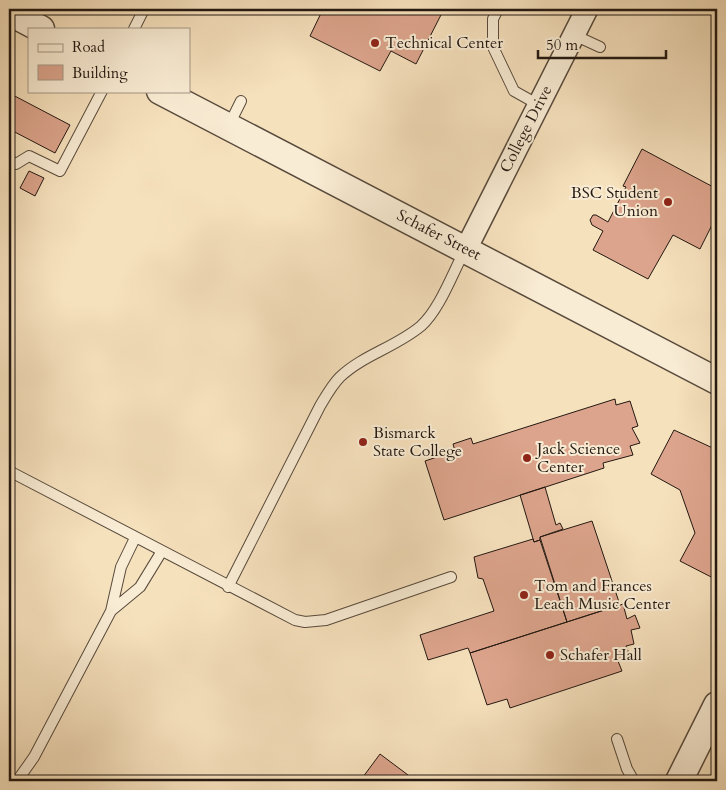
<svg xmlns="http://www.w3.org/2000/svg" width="726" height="790" viewBox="0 0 726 790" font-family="Cardo,serif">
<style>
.building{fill:#dca48c;stroke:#231811}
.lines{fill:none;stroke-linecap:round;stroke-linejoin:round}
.service-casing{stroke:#584a3c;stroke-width:12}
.minor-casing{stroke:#584a3c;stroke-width:24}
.tertiary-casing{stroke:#584a3c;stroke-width:29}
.service{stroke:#f9ecd4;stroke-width:10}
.minor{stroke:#f9ecd4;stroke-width:21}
.tertiary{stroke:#f9ecd4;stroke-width:26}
.poi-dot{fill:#8f2418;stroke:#f9ecd4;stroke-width:2}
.labels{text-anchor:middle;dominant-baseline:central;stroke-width:4;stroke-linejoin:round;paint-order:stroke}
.poi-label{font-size:16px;fill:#231811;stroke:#f9ecd4;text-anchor:start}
.street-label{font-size:16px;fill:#231811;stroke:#f9ecd4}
</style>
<rect width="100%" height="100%" fill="#f6e1bd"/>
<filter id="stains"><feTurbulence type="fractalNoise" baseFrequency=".004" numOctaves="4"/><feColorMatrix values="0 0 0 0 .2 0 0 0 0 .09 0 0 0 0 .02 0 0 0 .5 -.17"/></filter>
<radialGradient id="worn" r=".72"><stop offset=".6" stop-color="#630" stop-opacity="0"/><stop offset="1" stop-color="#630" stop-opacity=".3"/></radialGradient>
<path class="building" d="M 323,9 L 444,9 L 416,64 L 391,51 L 380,71 L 310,36 Z
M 9,93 L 70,125 L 55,153 L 9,129 Z
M 642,149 L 717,189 L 717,215 L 700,249 L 673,235 L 648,279 L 593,250 L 603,231 L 592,225 L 590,220 L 593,215 L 596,215 L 608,222 L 626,187 L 623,186 Z
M 29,171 L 44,178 L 35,196 L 20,188 Z
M 615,399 L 616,405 L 630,401 L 638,426 L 632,428 L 640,443 L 630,446 L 633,455 L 603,463 L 604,468 L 444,520 L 425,461 L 455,451 L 453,444 L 471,438 L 473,444 Z
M 674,430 L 717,450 L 717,580 L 680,561 L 695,533 L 680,490 L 651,474 Z
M 545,487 L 556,525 L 560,523 L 563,529 L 540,537 L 540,540 L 534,542 L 520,495 Z
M 592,521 L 620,605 L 567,622 L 540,537 Z
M 533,539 L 534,542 L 540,540 L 567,622 L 470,653 L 468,648 L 428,660 L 420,635 L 494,611 L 483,579 L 478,578 L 474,557 Z
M 623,604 L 627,619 L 635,615 L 640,628 L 631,630 L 634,644 L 626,646 L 631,658 L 618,661 L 622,671 L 510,708 L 507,699 L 487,705 L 470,653 Z
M 380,754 L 416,781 L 360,781 Z"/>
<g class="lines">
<g class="service-casing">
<path id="service" d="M 498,9 L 493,19 L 493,47 L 514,91 L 539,105
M 134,29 L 144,9
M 574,35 L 600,47
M 228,127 L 241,101
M 9,160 L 16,164 L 29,156 L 60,171 L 102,91
M 9,471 L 295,620 L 305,622 L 326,620 L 451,577
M 228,587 L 320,406 C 326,396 332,385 340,377 C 363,355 396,347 421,326 C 440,309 453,272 465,250
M 111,611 L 140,587 L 162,551
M 617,739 L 627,769 L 634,781
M 17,781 L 34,757 L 111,611 L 121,567 L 135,538"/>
</g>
<g class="minor-casing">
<path id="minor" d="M 466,249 L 587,9"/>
</g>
<g class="tertiary-casing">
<path id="tertiary" d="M 9,12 L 41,29
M 160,91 L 717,381
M 679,781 L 717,705"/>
</g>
<use href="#service" class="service"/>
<use href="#minor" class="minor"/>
<use href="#tertiary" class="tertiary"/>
</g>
<g class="poi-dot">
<circle cx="375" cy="43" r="5"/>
<circle cx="668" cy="202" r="5"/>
<circle cx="363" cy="442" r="5"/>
<circle cx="527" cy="458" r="5"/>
<circle cx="524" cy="595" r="5"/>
<circle cx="550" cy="655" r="5"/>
</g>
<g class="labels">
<g class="poi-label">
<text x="385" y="43">Technical Center</text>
<text x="658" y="193" text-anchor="end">BSC Student<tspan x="658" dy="18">Union</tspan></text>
<text x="373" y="433">Bismarck<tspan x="373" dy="18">State College</tspan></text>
<text x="537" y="449">Jack Science<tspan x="537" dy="18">Center</tspan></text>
<text x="534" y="586">Tom and Frances<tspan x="534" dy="18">Leach Music Center</tspan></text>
<text x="560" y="655">Schafer Hall</text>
</g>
<g class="street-label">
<text transform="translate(526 129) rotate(-63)">College Drive</text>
<text transform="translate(439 235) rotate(27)">Schafer Street</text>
</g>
</g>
<rect width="726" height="790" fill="none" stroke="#f6e1bd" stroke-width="30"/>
<rect x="10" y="10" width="706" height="770" fill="none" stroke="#231811" stroke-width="2.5"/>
<rect x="15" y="15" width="696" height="760" fill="none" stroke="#231811"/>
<rect x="28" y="28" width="162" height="65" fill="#f9ecd4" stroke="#a39786"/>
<rect x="38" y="44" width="25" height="8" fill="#f9ecd4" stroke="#a39786"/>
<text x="72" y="52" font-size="15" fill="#231811">Road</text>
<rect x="38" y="65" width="25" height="15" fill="#dca48c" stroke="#a39786"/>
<text x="72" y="78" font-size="15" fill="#231811">Building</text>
<path d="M538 50v8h128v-8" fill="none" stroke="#231811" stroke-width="2.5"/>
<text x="546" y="50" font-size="15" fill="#231811" stroke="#f9ecd4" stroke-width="4" paint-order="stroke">50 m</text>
<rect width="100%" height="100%" filter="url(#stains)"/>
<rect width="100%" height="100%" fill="url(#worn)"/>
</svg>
